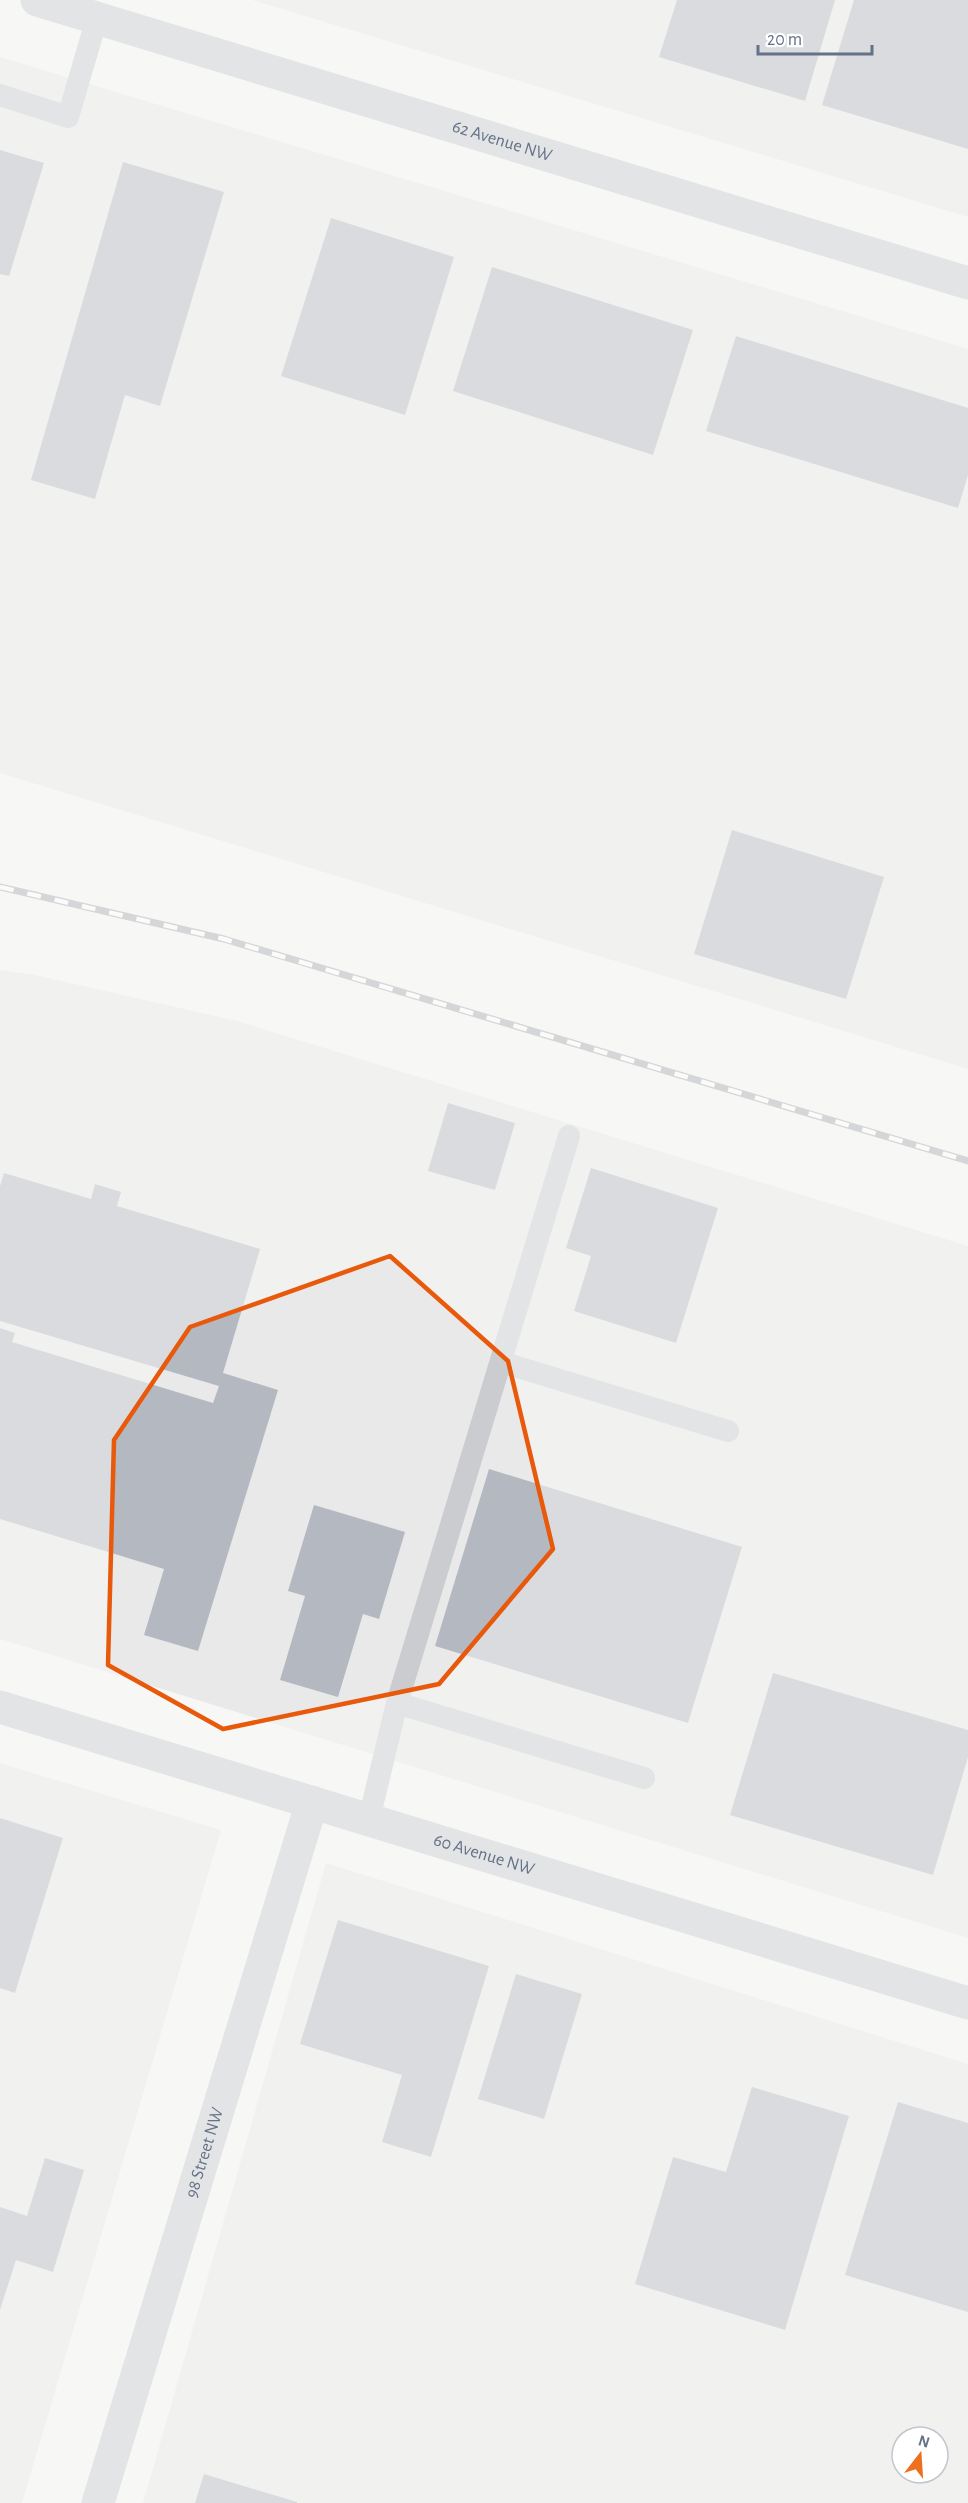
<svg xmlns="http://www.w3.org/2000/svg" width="968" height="2503" viewBox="0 0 968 2503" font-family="'Alegreya Sans',sans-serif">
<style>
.built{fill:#e8e9e8;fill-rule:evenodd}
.building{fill:#b4b9c1}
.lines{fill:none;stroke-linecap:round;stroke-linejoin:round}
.service{stroke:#caccd0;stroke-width:22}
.minor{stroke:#caccd0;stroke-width:33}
.tertiary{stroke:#caccd0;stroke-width:33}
.rail-casing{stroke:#a9adb4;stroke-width:7}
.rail{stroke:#fff;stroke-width:4.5;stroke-dasharray:14;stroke-linecap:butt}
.marked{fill:none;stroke:#e8590c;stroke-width:4.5;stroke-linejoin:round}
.labels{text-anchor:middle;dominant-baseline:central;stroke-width:6;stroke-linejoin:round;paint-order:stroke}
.street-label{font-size:18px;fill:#657288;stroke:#fff}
</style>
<rect width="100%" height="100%" fill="#f7f8f5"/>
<path class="built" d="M 252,0 L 968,0 L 968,217 Z
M 0,57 L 968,349 L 968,1069 L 0,773 Z
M 0,970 L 35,975 L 237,1021 L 968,1246 L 968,1938 L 0,1639 Z
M 0,1763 L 221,1830 L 22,2503 L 0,2503 Z
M 326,1863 L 968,2064 L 968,2503 L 143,2503 ZM 902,2437 L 938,2437 L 938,2473 L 902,2473 Z"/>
<path class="building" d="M 677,0 L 835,0 L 805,101 L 659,57 Z
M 854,0 L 968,0 L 968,149 L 822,105 Z
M 0,150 L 44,163 L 9,276 L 0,274 Z
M 123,162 L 224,192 L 160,406 L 125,395 L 95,499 L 31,480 Z
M 331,218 L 454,257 L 405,415 L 281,376 Z
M 492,267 L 693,330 L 653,455 L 453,391 Z
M 736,336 L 968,408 L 968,475 L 958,508 L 706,431 Z
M 732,830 L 884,877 L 846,999 L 694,954 Z
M 448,1103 L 515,1123 L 495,1190 L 428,1171 Z
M 591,1168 L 718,1208 L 676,1343 L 574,1311 L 591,1256 L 566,1248 Z
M 4,1173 L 91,1199 L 95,1184 L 121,1192 L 117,1206 L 260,1249 L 223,1373 L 278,1390 L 198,1651 L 144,1635 L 164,1569 L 0,1519 L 0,1328 L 15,1333 L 12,1342 L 213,1403 L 219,1386 L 0,1321 L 0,1186 Z
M 489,1469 L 742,1547 L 688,1723 L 435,1646 Z
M 314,1505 L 405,1532 L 379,1619 L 363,1614 L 338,1697 L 280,1680 L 305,1596 L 288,1591 Z
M 773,1673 L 968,1730 L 968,1757 L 933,1875 L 730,1815 Z
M 0,1818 L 63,1838 L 15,1993 L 0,1988 Z
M 338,1920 L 489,1966 L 431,2157 L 382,2142 L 402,2075 L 300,2044 Z
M 516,1974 L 582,1994 L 544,2119 L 478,2099 Z
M 752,2087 L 849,2116 L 785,2330 L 635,2284 L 673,2157 L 726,2172 Z
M 898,2102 L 968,2123 L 968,2312 L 845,2275 Z
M 45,2158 L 84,2170 L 53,2272 L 16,2260 L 0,2310 L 0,2207 L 27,2216 Z
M 204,2474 L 297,2502 L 297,2503 L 195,2503 Z"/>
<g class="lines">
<path class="service" d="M 0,95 L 68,117 L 97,18
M 501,1362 L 728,1431
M 397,1703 L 569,1136
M 369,1819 L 397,1703 L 644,1778"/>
<g class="minor">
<path id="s1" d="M 37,0 L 968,283"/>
<path id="s2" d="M 98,2503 L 312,1802"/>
</g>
<path class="tertiary" id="s3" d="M 0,1707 L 968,2003"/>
<g class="rail-casing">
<path id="rail" d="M 0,887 L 224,939 L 968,1161"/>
</g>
<use href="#rail" class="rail"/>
</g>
<path d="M0 0H968V2503H0ZM 390,1256 L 508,1361 L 553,1549 L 439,1684 L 223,1729 L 108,1665 L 114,1440 L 190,1327 Z" fill="#f7f8f5" fill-opacity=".55" fill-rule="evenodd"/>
<path class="marked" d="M 390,1256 L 508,1361 L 553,1549 L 439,1684 L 223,1729 L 108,1665 L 114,1440 L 190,1327 Z"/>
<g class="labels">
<g class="street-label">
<text stroke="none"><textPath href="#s1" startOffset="486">62 Avenue NW</textPath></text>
<text stroke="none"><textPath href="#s3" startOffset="506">60 Avenue NW</textPath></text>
<text stroke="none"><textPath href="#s2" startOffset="366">98 Street NW</textPath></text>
</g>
</g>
<g transform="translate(920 2455) rotate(17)"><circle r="28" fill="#ffffff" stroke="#c1c7cf" stroke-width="1.5"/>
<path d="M0-4.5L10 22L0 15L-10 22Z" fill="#ee701f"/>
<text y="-9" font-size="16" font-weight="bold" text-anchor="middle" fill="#657288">N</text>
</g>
<path d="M758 45v9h114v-9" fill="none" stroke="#657288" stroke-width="3"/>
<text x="767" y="45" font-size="18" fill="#657288" stroke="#ffffff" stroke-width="4.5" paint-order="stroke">20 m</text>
</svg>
